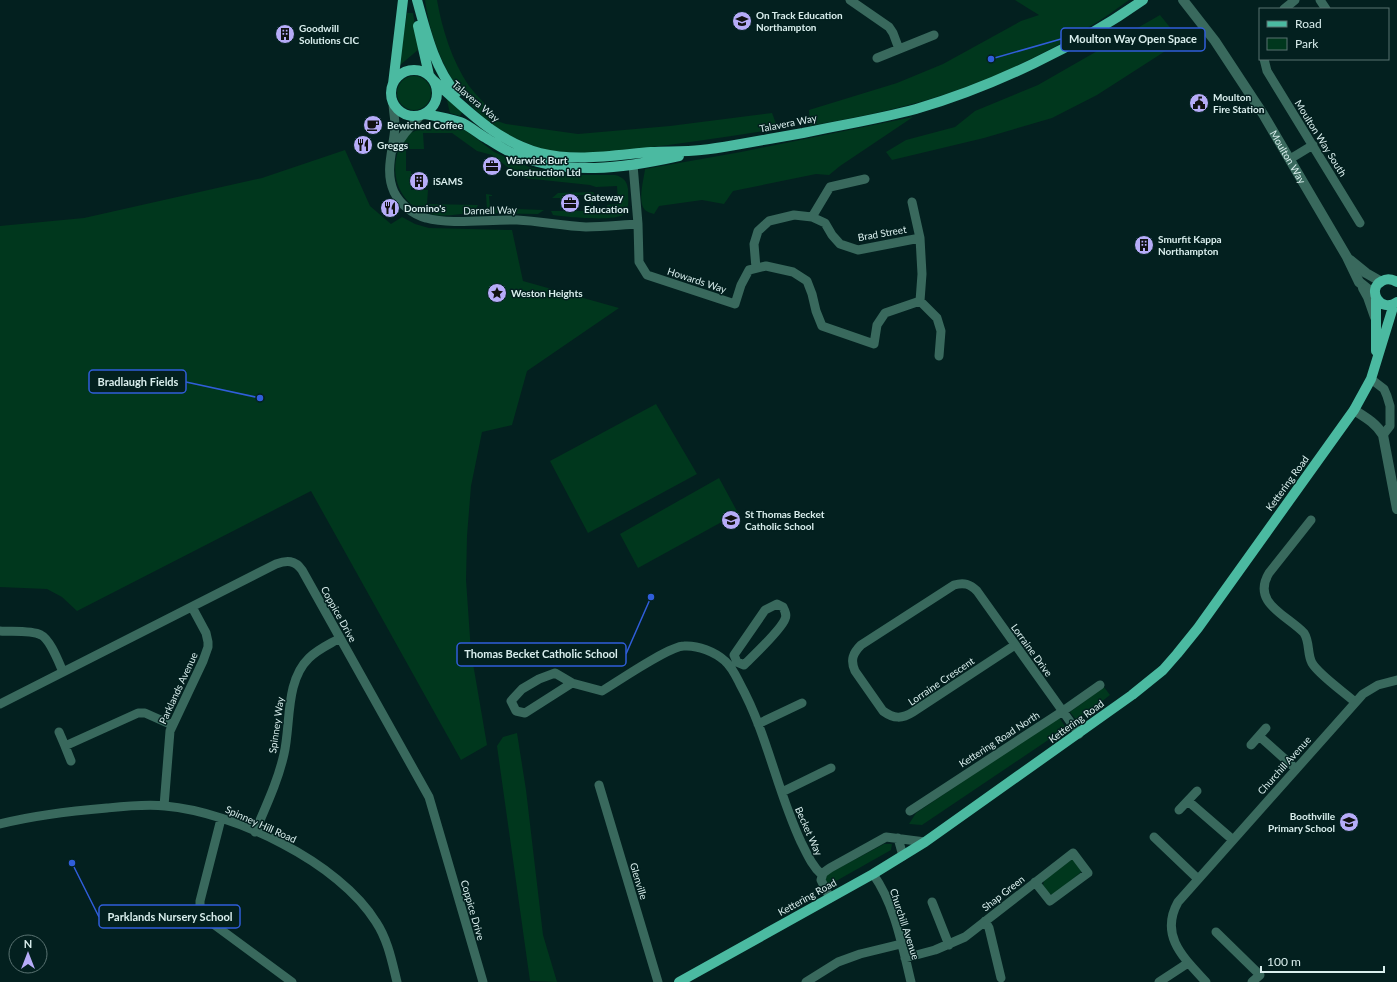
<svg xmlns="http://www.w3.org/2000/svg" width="1397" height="982" viewBox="0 0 1397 982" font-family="Lato,sans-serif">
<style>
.green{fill:#00371d}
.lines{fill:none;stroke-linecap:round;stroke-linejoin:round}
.minor{stroke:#39695d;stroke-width:9}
.tertiary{stroke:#39695d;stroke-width:10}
.primary{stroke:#4bbaa1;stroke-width:10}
.labels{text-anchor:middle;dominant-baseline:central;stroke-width:3;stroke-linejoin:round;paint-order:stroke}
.poi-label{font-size:10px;font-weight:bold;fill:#d9eeed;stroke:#03201f;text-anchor:start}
.street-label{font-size:10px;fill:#d9eeed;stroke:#03201f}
.leader{fill:none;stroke:#305eda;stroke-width:1.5}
.callout-dot{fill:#305eda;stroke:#03201f;stroke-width:1.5}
.callout{fill:#03201f;stroke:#305eda;stroke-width:1.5}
.callout-label{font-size:11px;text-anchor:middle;font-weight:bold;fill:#d9eeed}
</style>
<rect width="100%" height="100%" fill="#03201f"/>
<path class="green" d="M 425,0 L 437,0 C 442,29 452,61 469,86 C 477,96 487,106 496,115 L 497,121 L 506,124 L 578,134 L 670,126 L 772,113 L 778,129 C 730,136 682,144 634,149 C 618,150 602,153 586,153 C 573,153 559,152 547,150 C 539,149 531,144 524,142 C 466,119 433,60 425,0 Z
M 1015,0 L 1129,0 C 1116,9 1103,19 1089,27 C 1037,59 979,85 920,102 C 884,112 847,119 810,126 L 809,110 L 897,83 L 943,64 L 1021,21 L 1039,15 Z
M 407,13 L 413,13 L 419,49 L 399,66 Z
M 1160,15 L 1181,41 L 1097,95 L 1052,118 L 984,138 L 892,160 L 886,152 L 906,140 L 955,127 L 975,111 L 1038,85 Z
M397 93a17 17 0 1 1 34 0a17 17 0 1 1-34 0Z
M 445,92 L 463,111 L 460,116 L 450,113 Z
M 913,117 L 840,166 L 829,175 L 816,174 L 733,191 L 724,204 L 702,200 L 659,206 L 654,214 C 651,213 647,212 645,210 C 637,202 644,179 645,169 L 741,152 Z
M 432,126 L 457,127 L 468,132 L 494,152 L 529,167 L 548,171 L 573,175 L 615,175 C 623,177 627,181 628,189 C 628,197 630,208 624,214 C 616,222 566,217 553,215 L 551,211 L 592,211 L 591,195 L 562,195 L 561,209 L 560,209 L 560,198 L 552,198 L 558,193 L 593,192 L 595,195 L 592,195 L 593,211 L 608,212 L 607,205 L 618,204 L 617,186 L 596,187 L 590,185 L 524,178 L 523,173 L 515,173 L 492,155 L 477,151 L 452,133 L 423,133 L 424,149 L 406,149 L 406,171 L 411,171 L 411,190 L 428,190 L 427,204 L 478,205 L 474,213 C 460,213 445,218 431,214 C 404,208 390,181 397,155 C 399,145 405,135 415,131 C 420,128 426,127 432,126 Z
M 345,150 L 370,206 L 391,224 L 402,217 L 415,224 L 429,228 L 512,230 L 523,281 L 619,308 L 527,371 L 512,425 L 482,432 L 471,486 L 467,536 L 466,580 L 471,652 L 487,745 L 461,760 L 311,491 L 77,611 L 62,597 L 47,589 L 0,587 L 0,226 L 84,218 L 262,178 Z
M 486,194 L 492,195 L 492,196 L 489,196 L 490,208 L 544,210 L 538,214 L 489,213 L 487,210 Z
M 656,404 L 697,474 L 588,533 L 550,461 Z
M 719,478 L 738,513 L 638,568 L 620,534 Z
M 1104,687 L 1110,695 L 1077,721 L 1070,712 Z
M 1059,717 L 1066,728 L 922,825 L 909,824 L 916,813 Z
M 517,733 L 526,790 L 543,935 L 557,982 L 530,981 L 497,746 L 503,737 Z
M 884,844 L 892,844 L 891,850 L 829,885 L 822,877 Z
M 1071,860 L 1074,860 L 1082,869 L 1081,872 L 1053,895 L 1048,893 L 1043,886 L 1044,880 Z"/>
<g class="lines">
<path class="minor" d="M 850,0 L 889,27 L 893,33 L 899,49
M 1320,0 L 1326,9
M 1284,9 L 1295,0
M 877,58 L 934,35
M 1264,59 L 1267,71 L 1360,223
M 393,102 C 393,110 395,118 395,126 C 394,148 384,170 394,192 C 400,204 413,215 426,218 C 451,225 490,219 517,220 C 540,221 563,226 586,227 C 603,227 620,225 638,224
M 392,151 L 405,133 L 421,115
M 1290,159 L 1313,145
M 633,165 L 638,224 L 639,262 L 647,275 L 735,304 L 741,285 L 749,270 L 766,266 L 793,272 L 807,281 L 812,294 L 816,311 L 822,326 L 874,344 L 877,325 L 885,313 L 920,301 L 937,318 L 941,331 L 939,356
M 912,202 L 920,238 L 922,274 L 920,301
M 812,217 L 830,187 L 865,179
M 756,268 L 754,244 L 758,231 L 769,221 L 794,215 L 812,217 L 825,223 L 832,235 L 840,244 L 858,250 L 920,238
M 1371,379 L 1384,389 L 1387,396 L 1390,406 L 1390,426 L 1383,435
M 1311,520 L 1269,573 C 1251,603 1287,615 1304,633 C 1310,642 1307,654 1312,663 C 1319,675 1344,692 1355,702
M 777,604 L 783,607 C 785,611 787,615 785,619 C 781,630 754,655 744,665 L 737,662 L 734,655 L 765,610 Z
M 0,631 C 11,632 31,630 41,635 C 50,639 59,663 63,672
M 1015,645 L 913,712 C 902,719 894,719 883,711 L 855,671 C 850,660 853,653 861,645 L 954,585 C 964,582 970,584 977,591 L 1079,734
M 572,683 L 555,673 L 539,679 L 522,689 L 511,701 L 516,711 L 525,713 L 572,683 L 602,691 C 617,682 669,646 684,646 C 698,645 715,652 725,661 C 732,667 736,676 740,684 C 767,733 777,791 801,842 C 807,854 812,866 822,875
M 0,704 L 276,564 C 287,560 295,560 302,570 L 429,797 L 483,982
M 758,724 L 802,703
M 59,732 L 65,746 L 138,713 L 145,713 L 172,725
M 1259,736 L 1296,769
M 1251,745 L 1266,728
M 65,746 L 71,761
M 599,785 L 658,982
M 782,792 L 831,768
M 1188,801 L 1233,840
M 164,806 L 170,731 L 203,661 L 208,647 L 208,642 L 206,633 L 192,607
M 1179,810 L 1197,791
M 910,811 L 1063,711 L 1100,685
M 221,819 L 200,901 L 200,911 L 201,915 L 292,982
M 0,824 C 35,815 71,811 107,808 C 127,806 146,804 165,806 C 234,812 339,862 376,922 C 388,940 392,962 397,982
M 255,832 C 266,806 278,781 284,754 C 291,724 285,681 309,658 C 318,649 330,644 340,638
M 1154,837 L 1198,879
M 898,838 L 903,856
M 873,874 C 895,905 902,945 911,982
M 830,898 L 821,880 L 823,873 L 830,868 L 886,837 L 925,842
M 932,902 L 949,945
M 985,921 L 989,928 L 1001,978
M 1216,932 L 1260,975 L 1252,982
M 905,958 L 935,950 L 965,937 L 1073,853 L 1088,873 L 1050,901 L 1035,882
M 806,982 L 838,962 L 860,954 L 901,944
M 1159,982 L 1188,963
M 1206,982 C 1184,958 1159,936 1178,902 L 1363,694 L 1378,685 L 1397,680"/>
<g class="tertiary">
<path id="s1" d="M 1183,0 L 1215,41 L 1263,114 L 1347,257 L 1359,282 L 1375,295"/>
<path d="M 1350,260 L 1366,273 L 1380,281"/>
<path d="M 1363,288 L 1368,297 L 1375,317"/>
<path d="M 1354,410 C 1365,417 1376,423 1383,435 L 1397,509"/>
</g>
<path class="primary" d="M 417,0 C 426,32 434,67 456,93
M 418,26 L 429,75
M391 93a23 23 0 1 1 46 0a23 23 0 1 1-46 0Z
M 433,80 C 467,110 496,141 540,153 C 576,162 615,155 651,152 C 668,151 684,152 701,150 C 712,149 724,147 735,145 C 758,141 780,137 803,133 C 841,125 879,119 916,109 C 992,87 1078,46 1143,0
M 393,84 L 403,0
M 424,114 C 436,116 449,118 460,122 C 470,126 477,133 486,138 C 494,143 503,149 512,153 C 565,177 625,168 679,156
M 1397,282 C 1392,279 1387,278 1382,281 C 1366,289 1380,314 1397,302
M 1376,351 L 1376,299
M 679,982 L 873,874 L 925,842 L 1132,695 L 1163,670 L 1177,654 L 1198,628 L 1354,410 L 1371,379 L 1394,304"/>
</g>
<defs>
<g id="school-disc" transform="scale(1)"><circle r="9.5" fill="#b6acf8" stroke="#03201f"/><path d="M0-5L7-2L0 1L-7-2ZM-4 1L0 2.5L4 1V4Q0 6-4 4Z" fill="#111"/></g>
<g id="building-disc" transform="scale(1)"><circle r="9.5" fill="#b6acf8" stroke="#03201f"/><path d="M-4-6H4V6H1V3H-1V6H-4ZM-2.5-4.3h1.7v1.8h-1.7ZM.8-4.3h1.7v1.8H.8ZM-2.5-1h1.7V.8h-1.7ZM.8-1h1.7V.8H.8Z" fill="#111"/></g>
<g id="civic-disc" transform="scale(1)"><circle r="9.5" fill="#b6acf8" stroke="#03201f"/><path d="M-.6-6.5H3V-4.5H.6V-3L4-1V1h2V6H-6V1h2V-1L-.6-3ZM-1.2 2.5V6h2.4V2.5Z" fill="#111"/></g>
<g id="cafe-disc" transform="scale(1)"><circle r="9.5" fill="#b6acf8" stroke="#03201f"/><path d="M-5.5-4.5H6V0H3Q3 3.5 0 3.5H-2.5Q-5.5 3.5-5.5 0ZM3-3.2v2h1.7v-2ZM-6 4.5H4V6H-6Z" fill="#111"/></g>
<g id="restaurant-disc" transform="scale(1)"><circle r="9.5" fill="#b6acf8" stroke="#03201f"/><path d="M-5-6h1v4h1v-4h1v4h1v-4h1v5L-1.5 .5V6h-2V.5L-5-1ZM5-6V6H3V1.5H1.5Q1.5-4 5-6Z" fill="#111"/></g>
<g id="office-disc" transform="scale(1)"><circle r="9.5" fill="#b6acf8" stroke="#03201f"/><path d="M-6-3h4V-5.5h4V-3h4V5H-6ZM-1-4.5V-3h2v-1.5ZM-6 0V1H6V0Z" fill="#111"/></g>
<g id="sight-disc" transform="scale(1)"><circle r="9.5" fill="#b6acf8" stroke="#03201f"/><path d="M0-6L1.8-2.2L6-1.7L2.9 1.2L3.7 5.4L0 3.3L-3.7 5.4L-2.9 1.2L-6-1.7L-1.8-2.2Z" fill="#111"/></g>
</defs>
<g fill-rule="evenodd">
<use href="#school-disc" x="742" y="21"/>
<use href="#building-disc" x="285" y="34"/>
<use href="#civic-disc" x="1199" y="103"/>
<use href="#cafe-disc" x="373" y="125"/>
<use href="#restaurant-disc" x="363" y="145"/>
<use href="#office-disc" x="492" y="166"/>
<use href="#building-disc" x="419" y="181"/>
<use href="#office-disc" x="570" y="203"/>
<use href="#restaurant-disc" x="390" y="208"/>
<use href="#building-disc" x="1144" y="245"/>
<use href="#sight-disc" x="497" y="293"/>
<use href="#school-disc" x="731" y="520"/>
<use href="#school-disc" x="1349" y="822"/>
</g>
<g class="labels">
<g class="poi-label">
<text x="756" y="15">On Track Education<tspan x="756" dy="12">Northampton</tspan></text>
<text x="299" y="28">Goodwill<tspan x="299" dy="12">Solutions CIC</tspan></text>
<text x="1213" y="97">Moulton<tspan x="1213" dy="12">Fire Station</tspan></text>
<text x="387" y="125">Bewiched Coffee</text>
<text x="377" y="145">Greggs</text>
<text x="506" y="160">Warwick Burt<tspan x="506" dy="12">Construction Ltd</tspan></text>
<text x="433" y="181">iSAMS</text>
<text x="584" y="197">Gateway<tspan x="584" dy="12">Education</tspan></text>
<text x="404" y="208">Domino's</text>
<text x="1158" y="239">Smurfit Kappa<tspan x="1158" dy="12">Northampton</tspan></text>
<text x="511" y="293">Weston Heights</text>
<text x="745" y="514">St Thomas Becket<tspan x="745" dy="12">Catholic School</tspan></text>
<text x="1335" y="816" text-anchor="end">Boothville<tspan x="1335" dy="12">Primary School</tspan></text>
</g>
<g class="street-label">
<text transform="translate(476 101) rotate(40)">Talavera Way</text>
<text transform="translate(788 123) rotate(-11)">Talavera Way</text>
<text transform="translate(1321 138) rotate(58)">Moulton Way South</text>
<text stroke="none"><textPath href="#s1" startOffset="189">Moulton Way</textPath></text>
<text transform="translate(490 210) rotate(-1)">Darnell Way</text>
<text transform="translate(882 233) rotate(-10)">Brad Street</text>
<text transform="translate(697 280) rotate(18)">Howards Way</text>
<text transform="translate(1287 483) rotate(-54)">Kettering Road</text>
<text transform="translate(339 614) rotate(61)">Coppice Drive</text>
<text transform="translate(1032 650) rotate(54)">Lorraine Drive</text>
<text transform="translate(941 681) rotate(-34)">Lorraine Crescent</text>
<text transform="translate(178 688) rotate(-65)">Parklands Avenue</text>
<text transform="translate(1076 721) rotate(-36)">Kettering Road</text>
<text transform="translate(276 725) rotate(-82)">Spinney Way</text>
<text transform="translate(999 739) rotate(-33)">Kettering Road North</text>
<text transform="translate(1284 765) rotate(-48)">Churchill Avenue</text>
<text transform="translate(261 824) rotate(24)">Spinney Hill Road</text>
<text transform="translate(809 831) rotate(66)">Becket Way</text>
<text transform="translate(639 881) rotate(73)">Glenville</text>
<text transform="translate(1003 893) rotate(-38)">Shap Green</text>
<text transform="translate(807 897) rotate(-29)">Kettering Road</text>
<text transform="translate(473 910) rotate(74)">Coppice Drive</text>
<text transform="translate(905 924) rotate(72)">Churchill Avenue</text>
</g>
</g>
<path class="leader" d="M991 59L1061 39M260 398L186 382M651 597L626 654M72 863L99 917"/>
<g class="callout-dot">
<circle cx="991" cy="59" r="4"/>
<circle cx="260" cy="398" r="4"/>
<circle cx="651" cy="597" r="4"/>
<circle cx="72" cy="863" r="4"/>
</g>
<g class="callout">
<rect x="1061" y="28" width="144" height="23" rx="4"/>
<rect x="89" y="370" width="97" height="23" rx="4"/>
<rect x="457" y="643" width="169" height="23" rx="4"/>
<rect x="99" y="905" width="141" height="23" rx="4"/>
</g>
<g class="callout-label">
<text x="1133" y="43">Moulton Way Open Space</text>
<text x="138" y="386">Bradlaugh Fields</text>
<text x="541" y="658">Thomas Becket Catholic School</text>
<text x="170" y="921">Parklands Nursery School</text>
</g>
<rect x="1259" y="8" width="130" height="52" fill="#03201f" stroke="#597271"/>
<rect x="1267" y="21" width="20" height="6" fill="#4bbaa1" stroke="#597271"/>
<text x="1295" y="28" font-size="12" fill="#d9eeed">Road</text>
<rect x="1267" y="38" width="20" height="12" fill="#00371d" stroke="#597271"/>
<text x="1295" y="48" font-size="12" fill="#d9eeed">Park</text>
<g transform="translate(28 954)"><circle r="19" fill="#03201f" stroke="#597271"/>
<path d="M0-3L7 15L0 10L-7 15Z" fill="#b6acf8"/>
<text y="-6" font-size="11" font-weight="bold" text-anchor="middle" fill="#d9eeed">N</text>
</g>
<path d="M1261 966v6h123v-6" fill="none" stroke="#d9eeed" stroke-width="2"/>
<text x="1267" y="966" font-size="12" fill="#d9eeed" stroke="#03201f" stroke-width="3" paint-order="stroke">100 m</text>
</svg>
